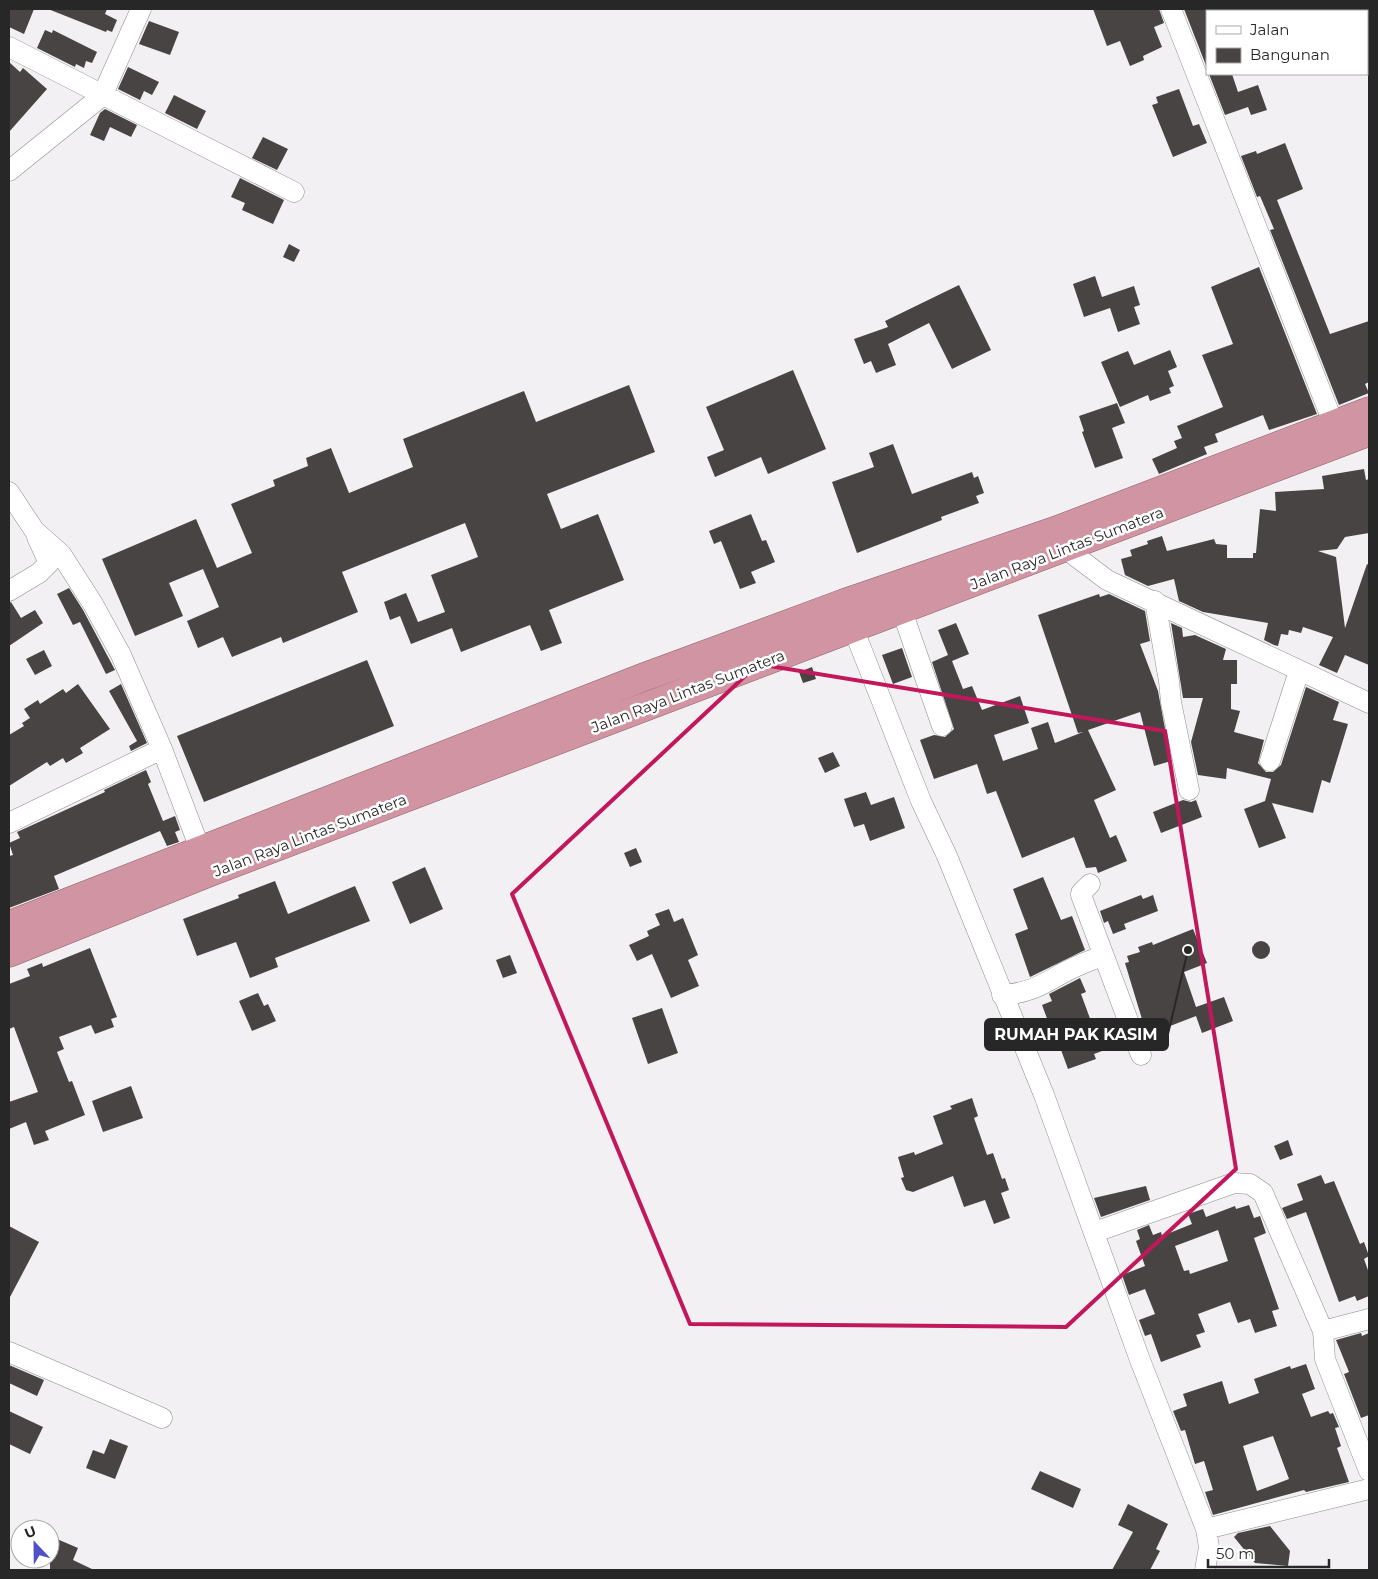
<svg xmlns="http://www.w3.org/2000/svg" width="1378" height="1579" viewBox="0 0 1378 1579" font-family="Montserrat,sans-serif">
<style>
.building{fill:#484443;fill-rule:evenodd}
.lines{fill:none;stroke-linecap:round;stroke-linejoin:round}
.minor-casing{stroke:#8e8b8e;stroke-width:21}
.trunk-casing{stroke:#8e5d68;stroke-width:29}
.minor{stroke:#fff;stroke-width:20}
.trunk{stroke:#d094a2;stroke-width:28}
.marked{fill:none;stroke:#c2185b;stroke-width:4;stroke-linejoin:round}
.labels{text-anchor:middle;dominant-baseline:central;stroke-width:5;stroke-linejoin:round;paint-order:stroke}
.street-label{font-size:15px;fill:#282728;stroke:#fff}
.leader{fill:none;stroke:#282728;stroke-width:2}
.callout-dot{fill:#282728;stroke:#fff;stroke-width:2}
.callout{fill:#282728;stroke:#282728;stroke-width:2}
.callout-label{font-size:16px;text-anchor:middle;font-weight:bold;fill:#fff}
</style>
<rect width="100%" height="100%" fill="#f3f0f4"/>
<path class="building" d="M 9,9 L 34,9 L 24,34 L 9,27 Z
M 48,9 L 107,9 L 105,14 L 117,20 L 112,32 L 107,30 L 106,32 Z
M 1093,9 L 1159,9 L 1164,23 L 1154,27 L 1162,47 L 1143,56 L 1144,60 L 1130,66 L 1120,41 L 1107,46 Z
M 1184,9 L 1207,9 L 1207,68 Z
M 149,21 L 179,32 L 170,55 L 139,44 Z
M 45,30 L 52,33 L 53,30 L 97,52 L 92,63 L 86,61 L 84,68 L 76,64 L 75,67 L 37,48 Z
M 9,62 L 20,72 L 23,68 L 47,89 L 9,132 Z
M 128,67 L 159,82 L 152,95 L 144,91 L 140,100 L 118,89 Z
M 1209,74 L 1232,74 L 1238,92 L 1258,85 L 1267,110 L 1251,115 L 1248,107 L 1225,115 Z
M 1179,89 L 1193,126 L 1199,124 L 1207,143 L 1173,157 L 1152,105 L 1158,103 L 1156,97 Z
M 174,95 L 206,111 L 197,129 L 165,113 Z
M 105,109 L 137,125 L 131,137 L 110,127 L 104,141 L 90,135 L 100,113 Z
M 263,137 L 288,149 L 277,170 L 252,158 Z
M 1285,143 L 1303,189 L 1277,200 L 1330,334 L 1369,321 L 1369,382 L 1365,384 L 1369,393 L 1339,405 L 1270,230 L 1274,229 L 1260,196 L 1257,197 L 1241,156 L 1256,151 L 1257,154 Z
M 240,178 L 284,200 L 273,224 L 242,210 L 245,203 L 231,197 Z
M 289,244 L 300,250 L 294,262 L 283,257 Z
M 1259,267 L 1317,414 L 1269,430 L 1263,415 L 1215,434 L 1218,442 L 1204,447 L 1207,454 L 1159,474 L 1152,459 L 1177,448 L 1174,441 L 1182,438 L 1177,426 L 1223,407 L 1202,355 L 1233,344 L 1211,287 Z
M 1095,276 L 1102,297 L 1134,286 L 1140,305 L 1134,307 L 1140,324 L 1118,332 L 1110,308 L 1084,317 L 1073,284 Z
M 959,285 L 991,350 L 952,369 L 929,323 L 888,344 L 896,365 L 876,373 L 871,361 L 864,364 L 854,339 L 888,327 L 885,321 Z
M 1170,350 L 1177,367 L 1168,371 L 1174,386 L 1169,388 L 1171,393 L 1150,401 L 1148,395 L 1120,407 L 1101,362 L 1128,351 L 1134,365 Z
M 793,370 L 826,449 L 768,474 L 761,457 L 715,477 L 707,457 L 724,450 L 706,407 Z
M 629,385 L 655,452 L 547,494 L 561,529 L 598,514 L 624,580 L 549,610 L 562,643 L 541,651 L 530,625 L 461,652 L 452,628 L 411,644 L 400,616 L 390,620 L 384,602 L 406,593 L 418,622 L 445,612 L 431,575 L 478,557 L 465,523 L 342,572 L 358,612 L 283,643 L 281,637 L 232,657 L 223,637 L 198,648 L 187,621 L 219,607 L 203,569 L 169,583 L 183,616 L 135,636 L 102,559 L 196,519 L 217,568 L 252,553 L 231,504 L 275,486 L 273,480 L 308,466 L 306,458 L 331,448 L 349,493 L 413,467 L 403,439 L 524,391 L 536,422 Z
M 1117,403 L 1125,423 L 1112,428 L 1123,458 L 1095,468 L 1082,432 L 1084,431 L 1079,416 Z
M 893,444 L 912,494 L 972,472 L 974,478 L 978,476 L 984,493 L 976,496 L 979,503 L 941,517 L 942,520 L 857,553 L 832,482 L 874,467 L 869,453 Z
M 1364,469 L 1366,480 L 1369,479 L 1369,533 L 1345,537 L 1337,549 L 1318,551 L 1336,557 L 1345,628 L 1367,564 L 1369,565 L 1369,665 L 1345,655 L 1337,673 L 1319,665 L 1333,637 L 1303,627 L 1301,633 L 1289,630 L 1288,635 L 1281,634 L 1278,646 L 1274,645 L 1264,640 L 1268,623 L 1203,612 L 1179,601 L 1174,579 L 1148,586 L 1125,575 L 1121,559 L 1132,556 L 1130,550 L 1148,544 L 1147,541 L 1162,536 L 1167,551 L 1214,539 L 1216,544 L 1227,545 L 1227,558 L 1253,558 L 1253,553 L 1256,553 L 1260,509 L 1276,511 L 1275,492 L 1324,489 L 1322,476 Z
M 751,514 L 762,541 L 766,540 L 775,562 L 751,572 L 756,583 L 740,589 L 721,541 L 714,544 L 709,531 Z
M 69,588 L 83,610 L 115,670 L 106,674 L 80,622 L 73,625 L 57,594 Z
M 1099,594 L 1100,597 L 1109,594 L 1145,611 L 1150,641 L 1140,644 L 1158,691 L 1171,761 L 1154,766 L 1140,712 L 1088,730 L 1116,790 L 1094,800 L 1110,838 L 1116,835 L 1127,861 L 1098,873 L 1096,867 L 1086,868 L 1074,837 L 1022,858 L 996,791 L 987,794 L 977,764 L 934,779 L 920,740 L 934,735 L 945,737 L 954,729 L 932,662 L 948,655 L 938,630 L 956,623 L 969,654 L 952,661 L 963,689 L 972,686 L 982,710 L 1020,696 L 1029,723 L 994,735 L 1003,761 L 1038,749 L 1031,728 L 1048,722 L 1055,743 L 1083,732 L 1078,733 L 1038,615 Z
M 11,602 L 21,618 L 35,610 L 43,623 L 9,646 L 9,603 Z
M 1171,623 L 1182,628 L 1183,637 L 1195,635 L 1226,649 L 1223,660 L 1237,660 L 1237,684 L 1231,684 L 1231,709 L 1240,711 L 1234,732 L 1264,740 L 1258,763 L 1266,772 L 1273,772 L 1281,765 L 1306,687 L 1339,702 L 1333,720 L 1348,724 L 1330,783 L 1322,780 L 1313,813 L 1272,803 L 1286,838 L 1259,848 L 1244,809 L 1265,801 L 1271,779 L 1227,768 L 1226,779 L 1198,775 L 1191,742 L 1203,698 L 1183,698 Z
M 902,648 L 912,677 L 893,684 L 882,655 Z
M 44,650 L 52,666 L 35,675 L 26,659 Z
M 367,660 L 394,726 L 204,802 L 177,736 Z
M 812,667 L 816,679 L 803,683 L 799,672 Z
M 78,684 L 110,729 L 80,748 L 83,753 L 66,763 L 63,758 L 50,766 L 47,762 L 9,786 L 9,735 L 24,726 L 22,723 L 30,718 L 24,709 L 38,700 L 40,704 L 63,689 L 66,693 Z
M 121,684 L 147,743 L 131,751 L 129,746 L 137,741 L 109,691 Z
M 833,752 L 840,766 L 825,773 L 818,758 Z
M 146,770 L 151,782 L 148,784 L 163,821 L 175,816 L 180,830 L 175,832 L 179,842 L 167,846 L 160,831 L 54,876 L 59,889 L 9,908 L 9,856 L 13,855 L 9,843 L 20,838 L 17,832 L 105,792 L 104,790 Z
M 866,792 L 871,805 L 894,797 L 905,828 L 870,841 L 864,824 L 854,827 L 844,799 Z
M 1183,800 L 1191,802 L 1196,800 L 1202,817 L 1161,833 L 1153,812 Z
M 636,848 L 642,862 L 630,867 L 624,853 Z
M 425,867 L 443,909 L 410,924 L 392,882 Z
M 1043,877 L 1061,920 L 1072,916 L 1085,950 L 1030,977 L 1015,934 L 1028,929 L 1013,889 Z
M 275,881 L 288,914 L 355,886 L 370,921 L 275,958 L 278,967 L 250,978 L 236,942 L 197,956 L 183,919 L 239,898 L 238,895 Z
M 1141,895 L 1143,899 L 1153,895 L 1158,911 L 1124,924 L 1126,929 L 1113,934 L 1108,921 L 1104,923 L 1100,911 Z
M 669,909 L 674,922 L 683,918 L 698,955 L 688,960 L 699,986 L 671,998 L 652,954 L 637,961 L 629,945 L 649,936 L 647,931 L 660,925 L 655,914 Z
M 1193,929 L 1207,963 L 1184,972 L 1196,1007 L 1224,997 L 1233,1021 L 1202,1033 L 1196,1016 L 1165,1028 L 1166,1033 L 1148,1039 L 1125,963 L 1129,962 L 1127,956 L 1140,952 L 1138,947 L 1152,942 L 1153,945 Z
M1252 950a9 9 0 1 1 18 0a9 9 0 1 1-18 0Z
M 90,948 L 117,1017 L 111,1019 L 114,1027 L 95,1034 L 91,1025 L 59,1037 L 64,1049 L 57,1052 L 69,1082 L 72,1081 L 85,1115 L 45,1131 L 49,1140 L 34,1145 L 26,1122 L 9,1129 L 9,1102 L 38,1092 L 14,1027 L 9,1029 L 9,984 L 30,976 L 27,969 L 42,963 L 43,967 Z
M 510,955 L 517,973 L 503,978 L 496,960 Z
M 1080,978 L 1086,992 L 1081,994 L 1102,1051 L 1094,1054 L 1096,1059 L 1068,1069 L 1050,1020 L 1048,1021 L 1042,1005 L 1052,1001 L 1049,994 Z
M 258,993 L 264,1006 L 268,1004 L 276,1021 L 252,1031 L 239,1001 Z
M 662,1008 L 678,1053 L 648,1064 L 632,1018 Z
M 131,1086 L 143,1118 L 103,1132 L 92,1101 Z
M 972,1098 L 978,1116 L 974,1118 L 987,1155 L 993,1153 L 1002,1179 L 1005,1178 L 1009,1190 L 1001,1193 L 1010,1218 L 994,1224 L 985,1200 L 964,1207 L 953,1176 L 913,1192 L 906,1190 L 901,1178 L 904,1177 L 898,1157 L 914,1152 L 915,1155 L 943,1144 L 933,1116 L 952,1109 L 950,1106 Z
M 1288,1140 L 1293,1155 L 1280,1160 L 1274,1146 Z
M 1321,1175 L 1325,1184 L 1334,1181 L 1360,1244 L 1364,1242 L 1369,1256 L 1364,1259 L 1369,1273 L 1369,1296 L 1357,1301 L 1355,1296 L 1339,1302 L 1306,1212 L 1287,1219 L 1282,1208 L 1303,1200 L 1297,1184 Z
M 1146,1186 L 1150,1200 L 1101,1217 L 1094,1198 Z
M 1249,1205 L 1254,1218 L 1260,1216 L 1266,1233 L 1254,1238 L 1279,1309 L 1272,1311 L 1277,1326 L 1255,1333 L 1250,1319 L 1238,1323 L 1230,1302 L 1198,1314 L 1205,1332 L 1196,1335 L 1201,1347 L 1161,1362 L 1151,1334 L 1145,1336 L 1139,1320 L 1155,1314 L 1145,1289 L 1129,1295 L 1122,1275 L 1145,1266 L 1136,1241 L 1140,1239 L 1137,1230 L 1149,1225 L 1153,1235 L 1161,1232 L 1162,1236 L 1192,1224 L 1188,1214 L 1203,1209 L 1206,1217 L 1235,1206 L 1236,1209 ZM 1218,1230 L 1228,1261 L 1190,1274 L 1189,1270 L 1184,1271 L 1175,1246 Z
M 9,1226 L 39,1242 L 9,1299 Z
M 1361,1333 L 1362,1336 L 1369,1333 L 1369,1415 L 1361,1418 L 1344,1374 L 1349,1372 L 1336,1340 Z
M 1306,1364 L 1315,1389 L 1302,1394 L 1311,1417 L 1328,1411 L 1330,1414 L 1333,1413 L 1339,1427 L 1335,1428 L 1341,1446 L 1337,1448 L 1349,1482 L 1306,1492 L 1304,1490 L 1213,1515 L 1205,1492 L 1213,1490 L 1204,1461 L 1195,1464 L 1185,1430 L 1181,1431 L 1173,1411 L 1187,1406 L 1183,1394 L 1222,1381 L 1229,1404 L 1259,1393 L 1254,1379 L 1290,1366 L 1291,1369 ZM 1273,1436 L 1289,1479 L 1257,1491 L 1243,1446 Z
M 9,1365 L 44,1380 L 37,1396 L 9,1383 Z
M 9,1411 L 43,1427 L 30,1454 L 9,1444 Z
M 110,1439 L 128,1446 L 115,1479 L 86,1468 L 93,1450 L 104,1454 Z
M 1040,1471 L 1081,1489 L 1073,1508 L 1031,1489 Z
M 1128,1504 L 1168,1524 L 1156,1549 L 1160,1551 L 1150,1570 L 1112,1570 L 1133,1532 L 1118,1525 Z
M 1270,1526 L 1290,1551 L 1288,1566 L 1255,1563 L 1234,1537 L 1238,1533 Z
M 50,1536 L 78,1548 L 73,1560 L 94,1570 L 50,1570 Z"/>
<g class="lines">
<g class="minor-casing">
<path id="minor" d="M 1171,9 L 1334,425
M 9,47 L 294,192
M 9,171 L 102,96 L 141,9
M 9,492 L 34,530 L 61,554 L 93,604 L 121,655 L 162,749 L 205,862
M 1061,538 L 1066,549 L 1107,580 L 1369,703
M 9,591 L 39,573 L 49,563 L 37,537
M 1155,601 L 1169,681 L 1171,702 L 1189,790
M 902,611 L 942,726
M 848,615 L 921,801 L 947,856 L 1044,1095 L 1140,1360 L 1206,1529 L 1209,1547 L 1205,1570
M 1270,761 L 1299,671
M 9,823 L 162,749
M 1090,884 L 1081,893 L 1081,895 L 1141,1055
M 1002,995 C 1029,993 1040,986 1063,973 C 1075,966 1089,961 1102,956
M 1095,1232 L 1234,1183 L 1250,1184 L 1263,1193 L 1323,1331 L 1325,1359 L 1369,1471
M 1323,1331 L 1369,1319
M 9,1352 L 162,1418
M 1206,1529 L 1369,1489"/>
</g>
<g class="trunk-casing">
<path id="trunk" d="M 9,925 L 644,677 L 844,603 L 1057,530 L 1369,411
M 9,953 L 208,873 L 1369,432"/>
</g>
<use href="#minor" class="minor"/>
<use href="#trunk" class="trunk"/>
</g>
<path class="marked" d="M 758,664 L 1165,731 L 1236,1169 L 1066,1327 L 690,1324 L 512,894 Z"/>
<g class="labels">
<g class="street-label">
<text transform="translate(1067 548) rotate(-21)">Jalan Raya Lintas Sumatera</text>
<text transform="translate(688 691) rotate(-21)">Jalan Raya Lintas Sumatera</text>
<text transform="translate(310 835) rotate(-21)">Jalan Raya Lintas Sumatera</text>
</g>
</g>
<path class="leader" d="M1188 950L1168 1034"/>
<circle class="callout-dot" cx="1188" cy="950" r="5"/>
<rect class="callout" x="985" y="1019" width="183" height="31" rx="5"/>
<g class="callout-label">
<text x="1076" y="1040">RUMAH PAK KASIM</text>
</g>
<rect width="1378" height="1579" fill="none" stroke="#282728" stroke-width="20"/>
<rect x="1206" y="10" width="162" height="65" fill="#ffffff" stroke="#a9a9a9"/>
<rect x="1216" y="26" width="25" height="8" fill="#ffffff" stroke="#a9a9a9"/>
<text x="1250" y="35" font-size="15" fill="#282728">Jalan</text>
<rect x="1216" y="48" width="25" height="15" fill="#484443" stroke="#a9a9a9"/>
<text x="1250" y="60" font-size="15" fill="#282728">Bangunan</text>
<g transform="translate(35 1544) rotate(338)"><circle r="24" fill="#ffffff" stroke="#a9a9a9"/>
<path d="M0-4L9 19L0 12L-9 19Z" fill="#4f4fc6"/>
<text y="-8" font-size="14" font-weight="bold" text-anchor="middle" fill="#282728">U</text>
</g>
<path d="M1208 1559v8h121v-8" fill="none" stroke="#282728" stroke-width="2.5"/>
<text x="1216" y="1559" font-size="15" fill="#282728" stroke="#ffffff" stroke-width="4" paint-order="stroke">50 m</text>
</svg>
